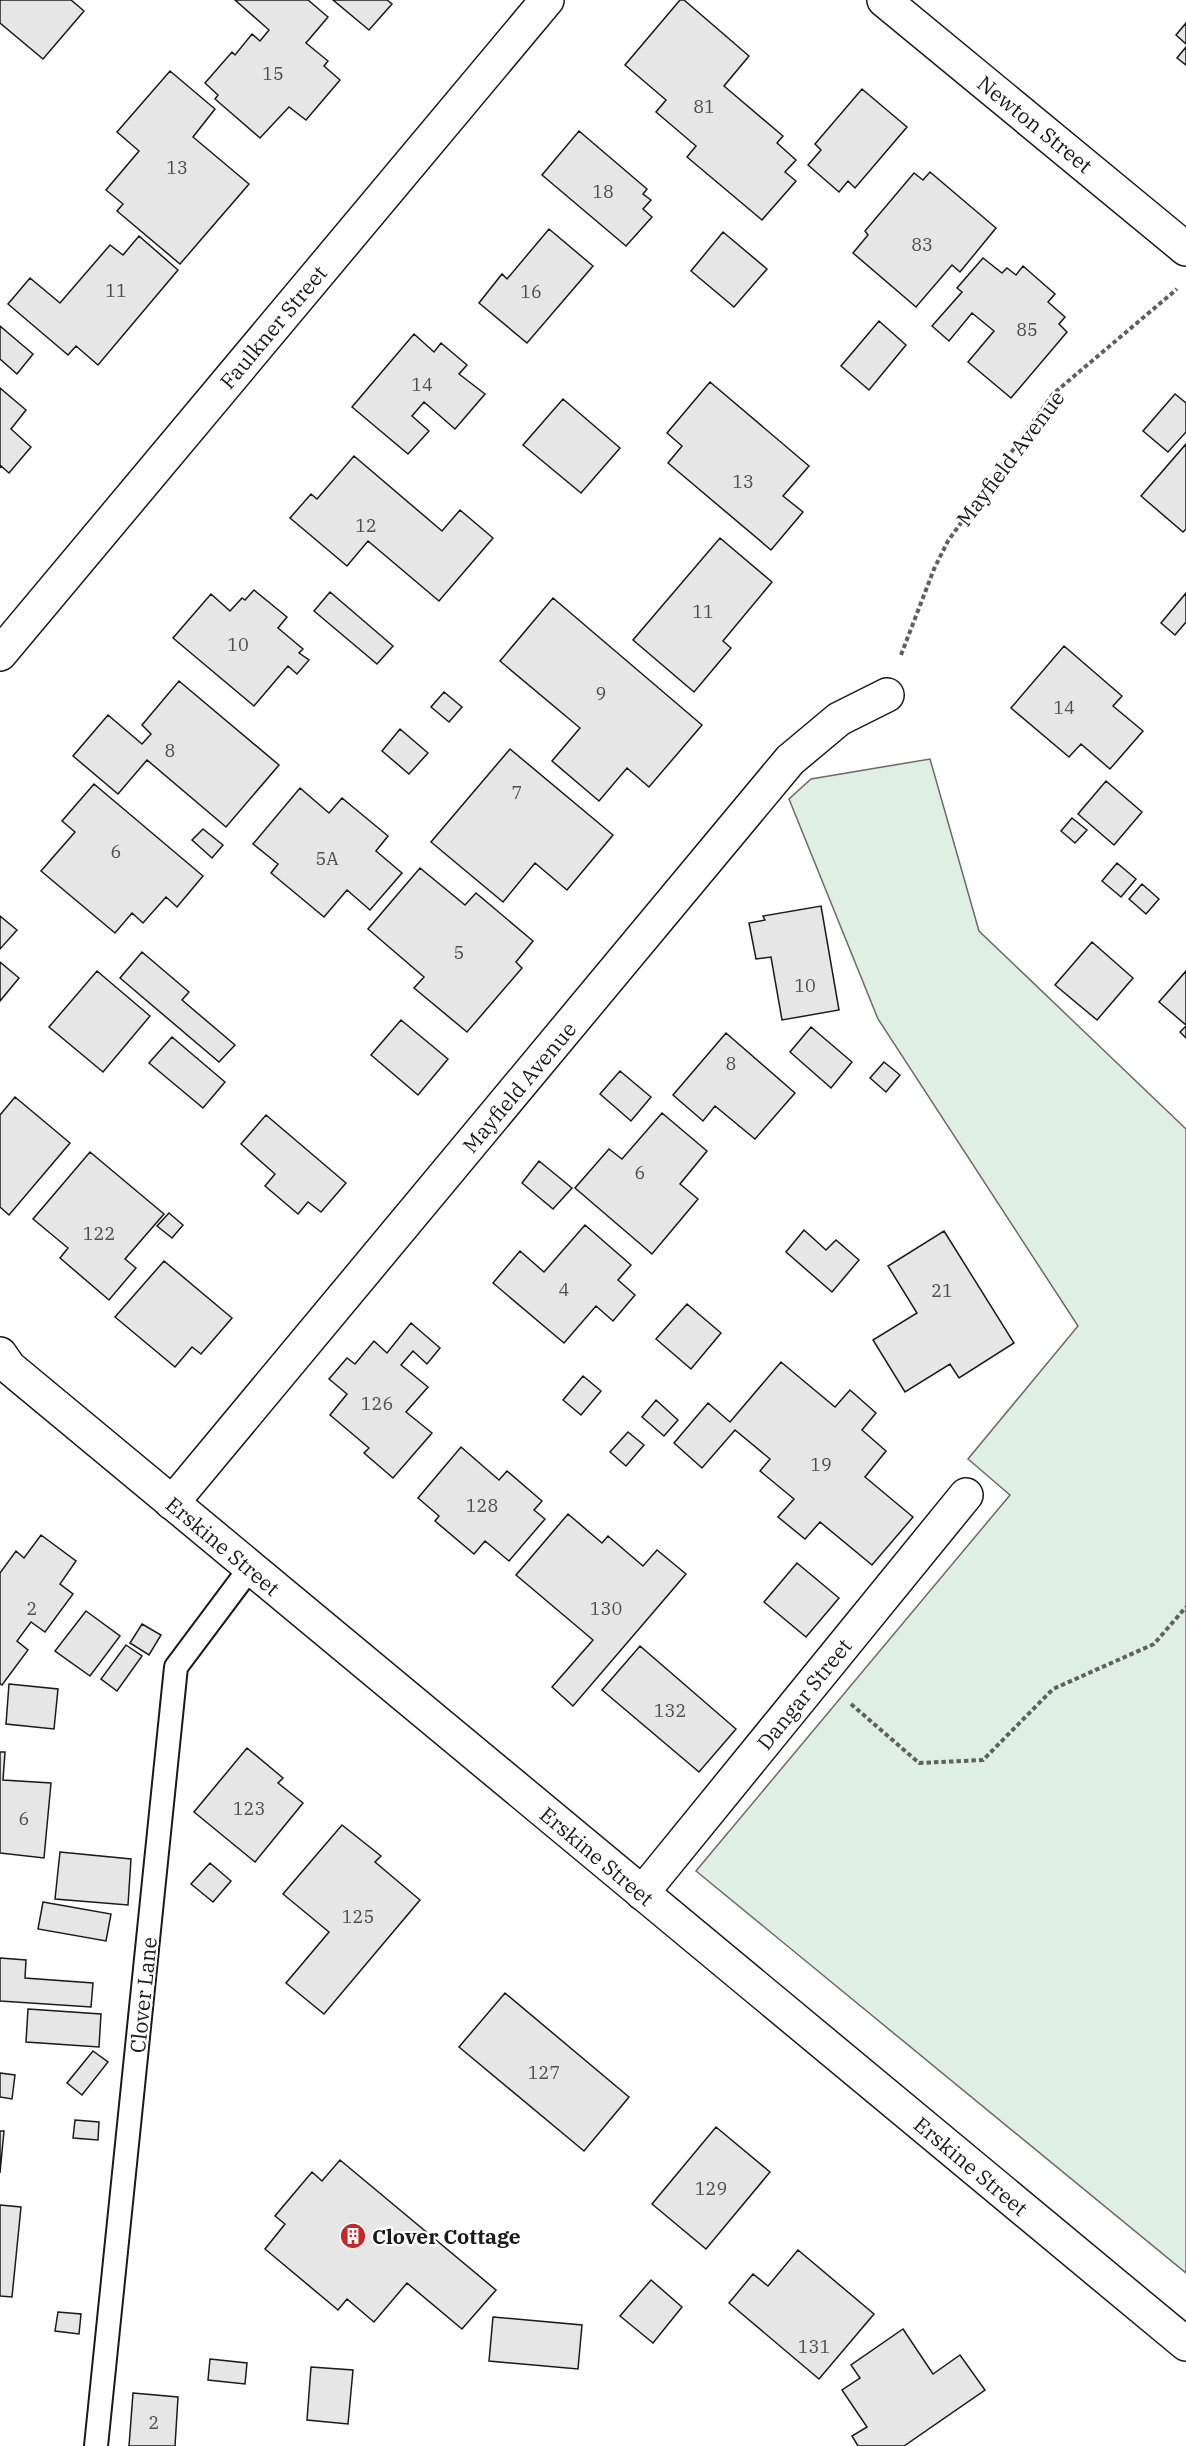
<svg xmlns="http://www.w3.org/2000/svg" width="1186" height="2446" viewBox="0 0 1186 2446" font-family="'IBM Plex Serif',serif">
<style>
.green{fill:#e0efe3;stroke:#6a6a6a;stroke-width:1.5}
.building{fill:#e6e6e6;stroke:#1a1a1a;stroke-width:1.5}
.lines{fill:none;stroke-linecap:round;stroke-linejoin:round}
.lane-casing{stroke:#1a1a1a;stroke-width:26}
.street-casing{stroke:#1a1a1a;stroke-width:36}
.secondary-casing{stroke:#1a1a1a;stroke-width:36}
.path{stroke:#5f5f5f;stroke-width:4;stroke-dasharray:4.5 3;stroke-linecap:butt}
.lane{stroke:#fff;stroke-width:22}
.street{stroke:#fff;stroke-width:33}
.secondary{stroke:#fff;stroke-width:33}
.labels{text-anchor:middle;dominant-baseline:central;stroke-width:4.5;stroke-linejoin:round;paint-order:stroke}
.number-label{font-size:18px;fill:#4d4d4d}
.street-label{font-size:21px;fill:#1a1a1a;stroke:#fff}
.poi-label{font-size:21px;font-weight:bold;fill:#1a1a1a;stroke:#fff;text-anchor:start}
</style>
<rect width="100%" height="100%" fill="#fff"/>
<path class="green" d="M 930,759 L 979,931 L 1186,1129 L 1186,2273 L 696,1871 L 1010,1495 L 968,1459 L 1078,1326 L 878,1019 L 789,799 L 811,779 Z"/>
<path class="building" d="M 0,0 L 71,0 L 84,11 L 43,59 L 0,23 Z
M 235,0 L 308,0 L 328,17 L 306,43 L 328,61 L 324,66 L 340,80 L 306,120 L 289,107 L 260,138 L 215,99 L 218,95 L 205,83 L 232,52 L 235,55 L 252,34 L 260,41 L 269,30 Z
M 333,0 L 387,0 L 392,4 L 369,30 Z
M 680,0 L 684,0 L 749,56 L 724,86 L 783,136 L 777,143 L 796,160 L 785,172 L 796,181 L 762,220 L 687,157 L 696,146 L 656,112 L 666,100 L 625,65 Z
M 1186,23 L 1186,44 L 1176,35 Z
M 1186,47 L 1186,65 L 1177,58 Z
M 170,71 L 215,109 L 193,137 L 249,184 L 180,264 L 117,211 L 123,204 L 106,190 L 139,151 L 117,132 Z
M 862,89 L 907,127 L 855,188 L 848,181 L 839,192 L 808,165 L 821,150 L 815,144 Z
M 579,131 L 647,189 L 643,194 L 651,200 L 643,209 L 652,217 L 626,246 L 542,175 Z
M 930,172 L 996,228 L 960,272 L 952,265 L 916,307 L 853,253 L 868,235 L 865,231 L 914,173 L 923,180 Z
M 549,229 L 593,266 L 527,343 L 479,303 L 502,274 L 507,279 Z
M 723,232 L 767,269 L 734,307 L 691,271 Z
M 139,236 L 178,270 L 98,365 L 76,346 L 68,355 L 8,304 L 30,278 L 60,303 L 110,245 L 123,255 Z
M 983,258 L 1002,273 L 1007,268 L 1016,275 L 1023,266 L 1055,294 L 1048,302 L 1065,317 L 1059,324 L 1067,332 L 1011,398 L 968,362 L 994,331 L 972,313 L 949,341 L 932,326 L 962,292 L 957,288 Z
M 879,321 L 906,345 L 869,390 L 841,366 Z
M 0,326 L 33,354 L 17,374 L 0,359 Z
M 414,334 L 434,352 L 441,343 L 467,365 L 459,374 L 485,394 L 455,429 L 424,402 L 412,416 L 429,431 L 408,454 L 352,407 Z
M 710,382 L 809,466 L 783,496 L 803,512 L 771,550 L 668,463 L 682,446 L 667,433 Z
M 0,388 L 26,410 L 11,429 L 31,447 L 9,473 L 1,466 L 0,468 Z
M 1175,394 L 1186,403 L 1186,432 L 1168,452 L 1143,431 Z
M 563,399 L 620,448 L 581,493 L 523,445 Z
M 1186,444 L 1186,529 L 1183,532 L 1141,496 Z
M 354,456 L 442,531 L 460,510 L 493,538 L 439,601 L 368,541 L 347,566 L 290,518 L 311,494 L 317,499 Z
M 720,538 L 772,582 L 723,641 L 731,648 L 694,692 L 633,640 Z
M 254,590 L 287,617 L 278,628 L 303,649 L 299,653 L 309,660 L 297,674 L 288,666 L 254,706 L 173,638 L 211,594 L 230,611 L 242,598 L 245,600 Z
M 330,592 L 393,646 L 377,664 L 314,611 Z
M 1186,593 L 1186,622 L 1175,635 L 1161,623 Z
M 553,598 L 702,725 L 649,787 L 627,768 L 599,801 L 552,761 L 580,728 L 500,661 Z
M 1064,646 L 1122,696 L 1113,706 L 1143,731 L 1110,769 L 1081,744 L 1069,757 L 1011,708 Z
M 179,681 L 279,765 L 226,827 L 147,760 L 118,794 L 73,756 L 108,715 L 142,744 L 151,734 L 142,725 Z
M 444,692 L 462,707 L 449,722 L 431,707 Z
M 400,729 L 428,753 L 409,774 L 382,751 Z
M 510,749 L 613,835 L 567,890 L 535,863 L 503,902 L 431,842 Z
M 1106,781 L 1142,812 L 1114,845 L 1078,814 Z
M 94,784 L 203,876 L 177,907 L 166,897 L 143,923 L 132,913 L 115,933 L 41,871 L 75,832 L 62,821 Z
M 300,788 L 329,813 L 342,798 L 388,836 L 376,851 L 402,873 L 370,910 L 347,890 L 324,917 L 271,873 L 278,864 L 253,844 Z
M 1072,818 L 1087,830 L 1075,843 L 1061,831 Z
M 203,829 L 223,845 L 212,858 L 192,840 Z
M 1117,863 L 1136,879 L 1121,897 L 1102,881 Z
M 420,868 L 465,905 L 476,893 L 533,941 L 516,962 L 522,968 L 467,1032 L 414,988 L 424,977 L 368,929 Z
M 1142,884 L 1159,899 L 1146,914 L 1129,899 Z
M 821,906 L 839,1010 L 782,1020 L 771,957 L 756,959 L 749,923 L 765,920 L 763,916 Z
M 0,916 L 17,930 L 0,949 Z
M 1092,942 L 1133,978 L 1097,1020 L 1055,985 Z
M 142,952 L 189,992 L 182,1000 L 235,1045 L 219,1062 L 120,978 Z
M 0,962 L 19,978 L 0,1001 Z
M 97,971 L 150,1016 L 103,1072 L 49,1027 Z
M 1186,971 L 1186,1025 L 1159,1002 Z
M 401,1020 L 448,1059 L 418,1095 L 371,1055 Z
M 1186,1026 L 1186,1038 L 1180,1032 Z
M 811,1027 L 852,1062 L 831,1088 L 790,1052 Z
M 726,1033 L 795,1093 L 755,1139 L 715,1106 L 703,1121 L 673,1095 Z
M 172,1037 L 225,1082 L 203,1108 L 149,1063 Z
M 884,1062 L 900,1075 L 886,1092 L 870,1078 Z
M 620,1071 L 651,1097 L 631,1121 L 600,1094 Z
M 15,1097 L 70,1143 L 9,1215 L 0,1207 L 0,1115 Z
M 662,1113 L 707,1151 L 680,1184 L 698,1199 L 652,1254 L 575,1188 L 609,1149 L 622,1159 Z
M 266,1115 L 346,1183 L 321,1212 L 308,1202 L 298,1214 L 265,1186 L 275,1174 L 241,1144 Z
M 90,1152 L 164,1214 L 125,1259 L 136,1268 L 109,1300 L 60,1258 L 68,1248 L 33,1219 Z
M 539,1161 L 572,1188 L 553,1209 L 522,1183 Z
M 169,1213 L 183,1225 L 172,1238 L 157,1226 Z
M 585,1225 L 631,1265 L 618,1280 L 635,1295 L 613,1321 L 596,1306 L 564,1343 L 493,1283 L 520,1251 L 544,1272 Z
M 804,1230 L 826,1250 L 836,1240 L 859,1260 L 832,1292 L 786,1252 Z
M 944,1231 L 1014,1343 L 959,1378 L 950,1364 L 905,1392 L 873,1340 L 917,1313 L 888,1266 Z
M 164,1261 L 232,1318 L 201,1354 L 192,1347 L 175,1367 L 115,1317 Z
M 687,1304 L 721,1333 L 691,1369 L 656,1339 Z
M 411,1323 L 440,1348 L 427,1364 L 413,1351 L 401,1365 L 428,1387 L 406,1412 L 432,1433 L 393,1478 L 364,1453 L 369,1448 L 330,1415 L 347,1394 L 329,1379 L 347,1358 L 355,1364 L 374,1341 L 387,1353 Z
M 781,1362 L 835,1407 L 850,1390 L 876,1413 L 862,1430 L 886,1451 L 865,1477 L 913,1517 L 872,1565 L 820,1522 L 805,1539 L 778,1517 L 794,1499 L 760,1471 L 770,1459 L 735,1430 L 702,1468 L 674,1443 L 708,1403 L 730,1422 Z
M 583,1376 L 601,1391 L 581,1415 L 563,1400 Z
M 656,1400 L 678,1420 L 664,1436 L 642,1417 Z
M 628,1432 L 644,1445 L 626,1466 L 610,1452 Z
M 461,1447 L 499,1480 L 507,1471 L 542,1501 L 534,1510 L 545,1519 L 509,1561 L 485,1541 L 474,1554 L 435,1521 L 439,1516 L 418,1498 Z
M 568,1514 L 602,1543 L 608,1536 L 643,1566 L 657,1550 L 686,1574 L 573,1706 L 552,1687 L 593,1640 L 516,1575 Z
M 41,1535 L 76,1561 L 60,1584 L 73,1594 L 45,1632 L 31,1622 L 17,1641 L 28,1650 L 2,1685 L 0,1684 L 0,1573 L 16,1551 L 24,1558 Z
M 797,1563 L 839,1598 L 806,1637 L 764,1602 Z
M 86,1611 L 120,1636 L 90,1676 L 55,1651 Z
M 142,1624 L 161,1635 L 149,1655 L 130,1643 Z
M 126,1645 L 142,1656 L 117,1691 L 101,1679 Z
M 640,1646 L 736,1729 L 699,1772 L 602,1690 Z
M 9,1684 L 58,1689 L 54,1729 L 6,1724 Z
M 247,1748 L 283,1778 L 278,1783 L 303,1803 L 255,1862 L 194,1812 Z
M 0,1752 L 5,1752 L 3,1780 L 51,1783 L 44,1858 L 0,1853 Z
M 342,1825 L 381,1856 L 375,1862 L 420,1900 L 324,2014 L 286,1983 L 329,1932 L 283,1894 Z
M 60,1852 L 131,1859 L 128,1905 L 55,1899 Z
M 210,1863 L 231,1881 L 213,1902 L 191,1884 Z
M 43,1902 L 111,1914 L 106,1941 L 38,1929 Z
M 0,1958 L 26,1960 L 25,1978 L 93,1983 L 91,2007 L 0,2001 Z
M 505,1993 L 629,2097 L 584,2151 L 459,2047 Z
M 28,2009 L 101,2014 L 99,2047 L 26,2042 Z
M 93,2051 L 108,2062 L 82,2095 L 67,2083 Z
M 0,2073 L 15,2075 L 12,2099 L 0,2097 Z
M 75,2120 L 99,2122 L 98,2140 L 73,2138 Z
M 716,2127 L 770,2172 L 706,2249 L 652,2204 Z
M 0,2131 L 4,2131 L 0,2173 Z
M 340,2160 L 496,2290 L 462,2329 L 407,2283 L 374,2322 L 347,2299 L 338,2310 L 265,2249 L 285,2224 L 275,2216 L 312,2172 L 322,2181 Z
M 0,2205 L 21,2207 L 12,2297 L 0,2296 Z
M 798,2250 L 874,2314 L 819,2379 L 729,2303 L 753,2274 L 768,2286 Z
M 651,2280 L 682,2307 L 653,2343 L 620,2316 Z
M 58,2312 L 81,2314 L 79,2334 L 55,2331 Z
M 493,2317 L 582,2325 L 578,2369 L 489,2361 Z
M 903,2329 L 933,2374 L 960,2355 L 985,2390 L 904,2446 L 858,2446 L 852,2436 L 867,2427 L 842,2390 L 860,2378 L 851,2365 Z
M 210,2359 L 247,2363 L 245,2384 L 208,2380 Z
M 311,2367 L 353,2370 L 348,2424 L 307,2420 Z
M 133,2393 L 178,2397 L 175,2446 L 129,2446 Z"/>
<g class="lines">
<g class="lane-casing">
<path id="lane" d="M 96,2446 L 176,1667 L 250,1568"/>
</g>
<g class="street-casing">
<path id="street" d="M 884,0 L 1186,249
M 0,654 L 547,0
M 172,1503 L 790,760 L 839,719 L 887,695
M 642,1893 L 966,1495"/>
</g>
<g class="secondary-casing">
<path id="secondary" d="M 0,1354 L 9,1367 L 1186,2344"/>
</g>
<path class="path" d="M 901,655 L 934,569 L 948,541 L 1053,394 L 1177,289
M 851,1704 L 919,1763 L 983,1760 L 1053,1689 L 1154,1644 L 1186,1607"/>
<use href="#lane" class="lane"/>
<use href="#street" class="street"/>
<use href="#secondary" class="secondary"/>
</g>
<defs>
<g id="building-disc" transform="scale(1.35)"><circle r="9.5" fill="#c62828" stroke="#fff"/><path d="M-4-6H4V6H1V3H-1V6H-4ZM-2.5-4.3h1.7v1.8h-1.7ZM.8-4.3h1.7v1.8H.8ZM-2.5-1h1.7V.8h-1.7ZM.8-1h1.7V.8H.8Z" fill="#fff"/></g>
</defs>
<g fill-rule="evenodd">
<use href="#building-disc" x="353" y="2236"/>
</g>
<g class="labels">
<g class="number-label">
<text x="273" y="73">15</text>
<text x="704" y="106">81</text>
<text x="177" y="167">13</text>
<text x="603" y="191">18</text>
<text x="922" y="244">83</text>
<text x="116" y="290">11</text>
<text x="531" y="291">16</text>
<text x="1027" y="329">85</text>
<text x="422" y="384">14</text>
<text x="743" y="481">13</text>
<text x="366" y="525">12</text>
<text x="703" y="611">11</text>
<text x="238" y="644">10</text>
<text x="601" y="693">9</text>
<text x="1064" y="707">14</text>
<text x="170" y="750">8</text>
<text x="517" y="792">7</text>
<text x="116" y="851">6</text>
<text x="327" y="858">5A</text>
<text x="459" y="952">5</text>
<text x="805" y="985">10</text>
<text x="731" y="1063">8</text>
<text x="640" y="1172">6</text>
<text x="99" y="1233">122</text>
<text x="564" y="1289">4</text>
<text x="942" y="1290">21</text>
<text x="377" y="1403">126</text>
<text x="821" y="1464">19</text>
<text x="482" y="1505">128</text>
<text x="32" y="1608">2</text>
<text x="606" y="1608">130</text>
<text x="670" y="1710">132</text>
<text x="249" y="1808">123</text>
<text x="24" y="1818">6</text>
<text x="358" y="1916">125</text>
<text x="544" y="2072">127</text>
<text x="711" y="2188">129</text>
<text x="814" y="2346">131</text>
<text x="154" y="2422">2</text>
</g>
<g class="street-label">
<text transform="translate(1035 124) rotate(39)">Newton Street</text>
<text transform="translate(273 327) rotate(-50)">Faulkner Street</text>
<text transform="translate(1010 458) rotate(-53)">Mayfield Avenue</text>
<text transform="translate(519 1087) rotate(-50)">Mayfield Avenue</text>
<text transform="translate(223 1546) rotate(40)">Erskine Street</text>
<text transform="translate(804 1694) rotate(-51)">Dangar Street</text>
<text transform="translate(597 1856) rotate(40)">Erskine Street</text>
<text transform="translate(143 1995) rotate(-84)">Clover Lane</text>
<text transform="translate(971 2166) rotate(40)">Erskine Street</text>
</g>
<g class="poi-label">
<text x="372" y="2236">Clover Cottage</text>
</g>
</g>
</svg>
